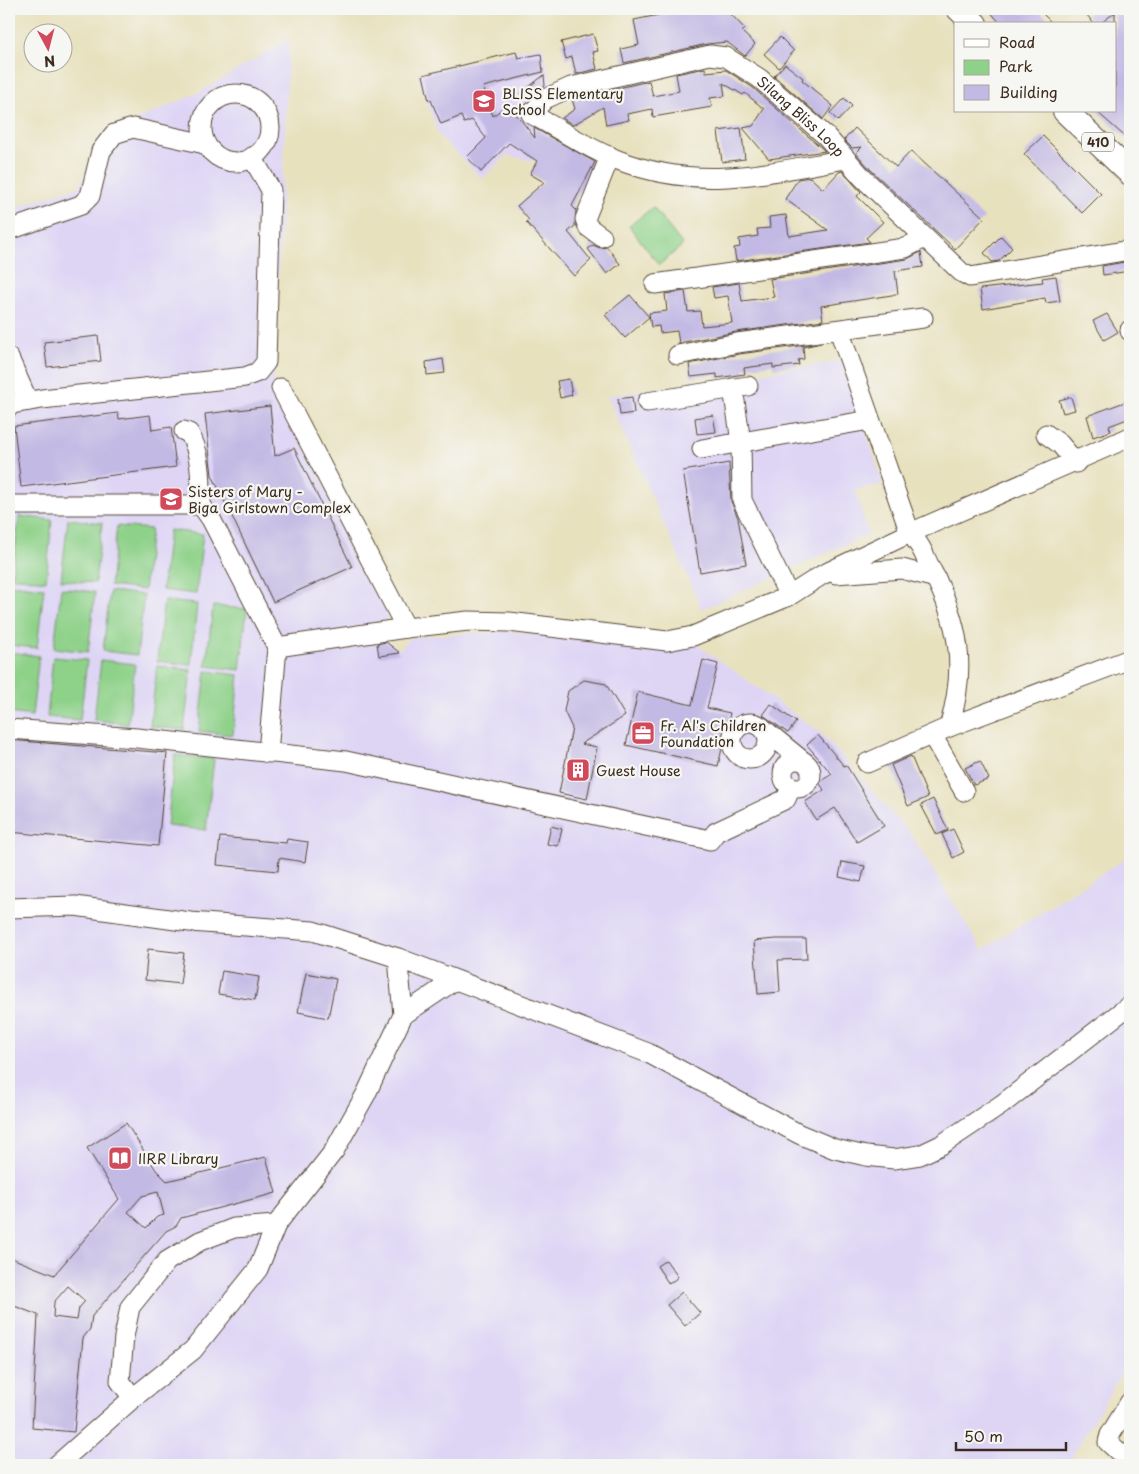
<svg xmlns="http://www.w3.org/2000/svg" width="1139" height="1474" viewBox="0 0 1139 1474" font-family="'Playpen Sans',sans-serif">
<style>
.built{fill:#ded5f5}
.green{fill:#8ed189;stroke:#647e54}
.building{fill:#c2b9e4;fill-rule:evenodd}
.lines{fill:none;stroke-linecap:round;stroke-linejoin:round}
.minor-casing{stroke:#554536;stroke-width:21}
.major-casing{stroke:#554536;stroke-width:26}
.minor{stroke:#fff;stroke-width:19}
.major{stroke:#fff;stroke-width:24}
.labels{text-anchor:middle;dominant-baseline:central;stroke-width:4.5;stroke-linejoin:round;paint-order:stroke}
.shield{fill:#f6f6f2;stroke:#73675e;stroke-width:1}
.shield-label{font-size:12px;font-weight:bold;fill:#3b2a1e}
.poi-label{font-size:14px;fill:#3b2a1e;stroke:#f6f6f2;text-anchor:start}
.street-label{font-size:14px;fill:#3b2a1e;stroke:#f6f6f2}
</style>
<rect width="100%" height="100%" fill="#f6f6f2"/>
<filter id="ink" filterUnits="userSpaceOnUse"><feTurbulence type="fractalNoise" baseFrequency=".02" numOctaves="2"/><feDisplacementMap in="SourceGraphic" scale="10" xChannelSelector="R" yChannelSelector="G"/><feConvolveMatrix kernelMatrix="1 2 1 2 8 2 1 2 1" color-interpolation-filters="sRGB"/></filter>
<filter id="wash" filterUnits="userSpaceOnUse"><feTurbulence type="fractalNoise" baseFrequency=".0096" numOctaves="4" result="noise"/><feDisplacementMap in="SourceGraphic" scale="20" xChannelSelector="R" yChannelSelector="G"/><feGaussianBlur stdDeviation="1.12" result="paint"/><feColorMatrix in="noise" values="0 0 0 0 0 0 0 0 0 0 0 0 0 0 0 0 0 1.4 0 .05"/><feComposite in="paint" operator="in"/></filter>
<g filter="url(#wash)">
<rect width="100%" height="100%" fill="#e8e1be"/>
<path class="built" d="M 289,39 L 273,388 L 392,611 L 382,625 L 384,638 L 400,650 L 411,637 L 509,631 L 637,647 L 668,649 L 696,644 L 821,733 L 912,836 L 982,950 L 1130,856 L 1130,1359 L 1067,1465 L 9,1465 L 9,209 L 79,187 L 102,135 L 200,92 Z
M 542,45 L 553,89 L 527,114 L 549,130 L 532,161 L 507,155 L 482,179 L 439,136 L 418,74 Z
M 842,361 L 883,484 L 855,490 L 868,534 L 702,609 L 607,396 Z"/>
<path class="green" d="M 653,207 L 683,245 L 659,265 L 629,226 Z
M 19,516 L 52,520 L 46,581 L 12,577 Z
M 68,519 L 102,523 L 95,583 L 61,580 Z
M 117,526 L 151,529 L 144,590 L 110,586 Z
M 169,530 L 203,534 L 196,594 L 162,590 Z
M 10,584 L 44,588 L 37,648 L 9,645 Z
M 61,588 L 95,592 L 88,652 L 54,648 Z
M 110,591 L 144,595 L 137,655 L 103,651 Z
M 164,601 L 197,604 L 191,665 L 157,661 Z
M 213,606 L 247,609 L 240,670 L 206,666 Z
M 9,652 L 39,656 L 32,716 L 9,713 Z
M 53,657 L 87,660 L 80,720 L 47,717 Z
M 101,660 L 135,664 L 128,724 L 94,720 Z
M 157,666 L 191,670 L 184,730 L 150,726 Z
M 206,671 L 239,675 L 233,735 L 199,731 Z
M 175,755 L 214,759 L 206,830 L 167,826 Z"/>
<g id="blocks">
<path class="building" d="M 688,9 L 726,9 L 745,29 L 742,32 L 755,44 L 745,56 L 727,42 L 707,44 L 624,63 L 621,49 L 639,45 L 634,20 Z
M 988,9 L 1038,9 L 1053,24 L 1001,24 Z
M 1096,9 L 1130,9 L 1130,141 L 1096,111 L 1115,111 L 1115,12 L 1100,24 L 1094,24 L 1087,15 Z
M 593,34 L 598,51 L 593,52 L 597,69 L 576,74 L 572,57 L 566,59 L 561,42 Z
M 780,37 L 794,51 L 779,68 L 764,54 Z
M 516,52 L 518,58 L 541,54 L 543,72 L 483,87 L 493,116 L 508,104 L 535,138 L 534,128 L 595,162 L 572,206 L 576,210 L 575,226 L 568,232 L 591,260 L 574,276 L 526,222 L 529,220 L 517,206 L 544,182 L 530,174 L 537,161 L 509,143 L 481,172 L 467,157 L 486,138 L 472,120 L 464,123 L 461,116 L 441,124 L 431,100 L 429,101 L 423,75 Z
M 785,64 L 803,78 L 802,80 L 833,106 L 823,119 L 774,76 Z
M 705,68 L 706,72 L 726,70 L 752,87 L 825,151 L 769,159 L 743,128 L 753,126 L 764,109 L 745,93 L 743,95 L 723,83 L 725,96 L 710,98 L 712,107 L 653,117 L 652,109 L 627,114 L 629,120 L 606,125 L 603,107 L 573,125 L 562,118 L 575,109 L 572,99 L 575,98 L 649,81 L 653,96 L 679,91 L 676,74 Z
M 544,75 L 545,86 L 536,92 L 520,94 Z
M 844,98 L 852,106 L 838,121 L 830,113 Z
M 741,128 L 745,159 L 722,162 L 718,131 Z
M 855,128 L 896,167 L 911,151 L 984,218 L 955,249 L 871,170 L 856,153 L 862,147 L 852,148 L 844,140 Z
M 1043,136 L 1101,194 L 1082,213 L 1024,154 Z
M 842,171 L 861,192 L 857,196 L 883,222 L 866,238 L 870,242 L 736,261 L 734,248 L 740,247 L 739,239 L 758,236 L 757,229 L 770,228 L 769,217 L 786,215 L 789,236 L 828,230 L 785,199 L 798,179 L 810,177 L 823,189 L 839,172 Z
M 1001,236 L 1012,248 L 999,261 L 992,262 L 984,253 Z
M 593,245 L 600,248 L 607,247 L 620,264 L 607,274 L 588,249 Z
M 921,252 L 923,267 L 895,271 L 898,294 L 821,306 L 823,320 L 736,332 L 679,343 L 677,331 L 660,333 L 659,326 L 651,327 L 649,313 L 667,311 L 665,294 L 685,291 L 688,312 L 700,311 L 702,326 L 732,323 L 728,296 L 714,298 L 712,287 L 739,283 L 742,301 L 774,297 L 770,279 L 907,259 Z
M 1130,261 L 1130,271 L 1103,275 L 1102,266 Z
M 1056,276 L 1060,301 L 1046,303 L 1045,298 L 983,309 L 980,289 L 1043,282 L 1042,278 Z
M 630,295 L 649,317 L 625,338 L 605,315 Z
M 1107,314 L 1118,332 L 1104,340 L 1093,321 Z
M 98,336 L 101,361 L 47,367 L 44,342 Z
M 821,343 L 803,347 L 804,359 L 798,360 L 799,365 L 773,368 L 773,364 L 744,368 L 745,374 L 717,378 L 717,374 L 691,377 L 689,364 L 739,354 Z
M 443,359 L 445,373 L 427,375 L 426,362 Z
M 569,379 L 572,395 L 560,398 L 557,381 Z
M 632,397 L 634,413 L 620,415 L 618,399 Z
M 1071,397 L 1075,410 L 1063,413 L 1059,400 Z
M 1130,400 L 1130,418 L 1109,426 L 1111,431 L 1093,437 L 1087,416 Z
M 270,406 L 275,456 L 294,448 L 352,567 L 273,602 L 212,475 L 205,414 Z
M 118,413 L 119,419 L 150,415 L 152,430 L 171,427 L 176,467 L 21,487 L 14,426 Z
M 713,415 L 716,432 L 697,434 L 695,418 Z
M 729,463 L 731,501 L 738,518 L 746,564 L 700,572 L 683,471 Z
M 386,642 L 400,653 L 379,656 L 377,644 Z
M 703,660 L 718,664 L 707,708 L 730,713 L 718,766 L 626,745 L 638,692 L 692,705 Z
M 584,680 L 606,684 L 625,716 L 581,744 L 597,747 L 587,799 L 559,793 L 572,728 L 564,711 L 568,691 Z
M 771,704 L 796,722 L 788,733 L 763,715 Z
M 818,735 L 844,766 L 846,765 L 884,826 L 857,842 L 835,808 L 816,820 L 805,802 L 824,790 L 819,782 L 832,774 L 807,745 Z
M 9,740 L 167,753 L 158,846 L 9,832 Z
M 911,756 L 928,797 L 908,806 L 891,765 Z
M 980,761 L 989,779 L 974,785 L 965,768 Z
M 933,799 L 948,830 L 937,835 L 921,805 Z
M 551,826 L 562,829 L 558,846 L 547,844 Z
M 953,829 L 964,852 L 953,858 L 942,834 Z
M 220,837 L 286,843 L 287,839 L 308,842 L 305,862 L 279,858 L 278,871 L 217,865 Z
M 842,862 L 865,866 L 861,882 L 839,877 Z
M 776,939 L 806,939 L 807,959 L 778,960 L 780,992 L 758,994 L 754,941 Z
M 148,949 L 184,953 L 180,984 L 145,980 Z
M 222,971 L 259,977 L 255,1000 L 218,994 Z
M 306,973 L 336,979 L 328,1018 L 298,1012 Z
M 126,1123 L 156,1170 L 167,1181 L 266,1157 L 276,1193 L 181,1218 L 176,1226 L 166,1231 L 92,1316 L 90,1329 L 83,1338 L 74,1432 L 32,1428 L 38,1315 L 9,1304 L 9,1257 L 54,1275 L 119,1199 L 87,1148 ZM 158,1192 L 164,1215 L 157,1217 L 146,1228 L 128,1212 L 142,1196 ZM 68,1286 L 85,1301 L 79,1308 L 77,1320 L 53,1317 L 54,1302 Z
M 666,1260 L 678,1277 L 669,1284 L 657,1266 Z
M 682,1292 L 700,1313 L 685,1326 L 667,1305 Z"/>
</g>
</g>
<g filter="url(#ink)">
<use href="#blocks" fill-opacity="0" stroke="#554536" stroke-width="1"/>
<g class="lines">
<g class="minor-casing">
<g id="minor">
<circle cx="236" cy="128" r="34"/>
<path id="s1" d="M 846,159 C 764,173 700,192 618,160 C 588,149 560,129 531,114 L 545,99 L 571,87 L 710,55 L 726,57 L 759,78 L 826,136 L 863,178 L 961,272 L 970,277 L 1130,250"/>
<path d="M 9,230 L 81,205 L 90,196 L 101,151 L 114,134 L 133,128 L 205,144"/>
<path d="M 602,237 L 588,227 L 585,219 L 610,156"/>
<path d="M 655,284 L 905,248 L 924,238"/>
<path d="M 839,330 L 910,533 C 923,548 923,553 931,569 C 960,624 967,668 949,727"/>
<path d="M 1130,330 L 1130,331"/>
<path d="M 678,355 L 737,343 L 923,318"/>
<path d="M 9,358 L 28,401"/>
<path d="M 281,388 L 406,628"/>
<path d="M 733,388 L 741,442 L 742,500 L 789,596"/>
<path d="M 647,402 L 748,386"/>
<path d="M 9,407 L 12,404 L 42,399 L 245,377 L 258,372 L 266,362 L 271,190 L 252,157"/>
<path d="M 184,431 L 189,433 C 202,454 201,482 201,505"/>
<path d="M 1046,434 L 1060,444 L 1076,463"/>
<path d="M 702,449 L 870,420"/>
<path d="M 9,505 L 201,505 L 211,519 L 277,647 L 268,753"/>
<path d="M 836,574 L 902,569 L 936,578"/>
<path d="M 277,647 L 406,628 L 468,621 L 509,622 L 667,641 L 693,636 L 789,596 L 822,575 L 910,533 L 1130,437"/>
<circle cx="750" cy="741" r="18"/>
<path d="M 9,729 L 137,738 L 346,761 L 710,840 L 716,832 L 786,799 L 791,787"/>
<path d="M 766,731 L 804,762"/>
<path d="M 932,735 L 964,791"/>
<circle cx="797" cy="774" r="14"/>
<path d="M 867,763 L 949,727 L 1130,659"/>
<path d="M 9,908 L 75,906 L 190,922 L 313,931 L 398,958 L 648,1053 L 799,1134 L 835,1149 L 866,1156 L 894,1159 L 920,1155 L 941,1145 L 1001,1105 L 1130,1005"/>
<path d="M 403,1015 L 455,980"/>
<path d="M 133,1398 L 120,1381 L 124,1337 L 130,1307 L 167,1261 L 200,1241 L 234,1228 L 276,1225"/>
<path d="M 1130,1402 L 1110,1435 L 1108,1442 L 1130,1462"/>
<path d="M 57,1465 L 133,1398 L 193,1350 L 258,1269 L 276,1225 L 334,1151 L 366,1094 L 403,1015 L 398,958"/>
</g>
</g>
<g class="major-casing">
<path id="major" d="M 959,9 L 975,24
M 1065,111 L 1130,173"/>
</g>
<use href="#minor" class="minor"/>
<use href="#major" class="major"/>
</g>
</g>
<defs>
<g id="school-square" transform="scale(1.25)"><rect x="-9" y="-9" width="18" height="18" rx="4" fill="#d1495b" stroke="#f6f6f2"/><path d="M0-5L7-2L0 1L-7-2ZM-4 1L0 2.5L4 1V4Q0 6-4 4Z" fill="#fff"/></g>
<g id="office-square" transform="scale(1.25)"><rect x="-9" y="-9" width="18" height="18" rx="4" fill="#d1495b" stroke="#f6f6f2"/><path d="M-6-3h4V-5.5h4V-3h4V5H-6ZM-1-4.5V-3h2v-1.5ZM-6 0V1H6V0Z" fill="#fff"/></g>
<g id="building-square" transform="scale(1.25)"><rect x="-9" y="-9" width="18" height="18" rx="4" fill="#d1495b" stroke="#f6f6f2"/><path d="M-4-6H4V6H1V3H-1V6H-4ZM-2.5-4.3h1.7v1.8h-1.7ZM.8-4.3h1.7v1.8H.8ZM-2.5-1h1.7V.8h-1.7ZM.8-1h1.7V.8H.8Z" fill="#fff"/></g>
<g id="library-square" transform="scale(1.25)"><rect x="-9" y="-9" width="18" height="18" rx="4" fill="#d1495b" stroke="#f6f6f2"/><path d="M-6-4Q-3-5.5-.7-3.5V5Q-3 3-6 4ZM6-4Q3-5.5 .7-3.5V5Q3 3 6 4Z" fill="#fff"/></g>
</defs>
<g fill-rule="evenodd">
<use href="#school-square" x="484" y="101"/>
<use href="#school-square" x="171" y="499"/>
<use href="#office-square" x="643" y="733"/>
<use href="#building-square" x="578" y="770"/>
<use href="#library-square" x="120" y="1158"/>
</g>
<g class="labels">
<rect class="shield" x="1082" y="132.5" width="32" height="19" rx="4"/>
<g class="shield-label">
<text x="1098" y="142">410</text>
</g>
<g class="poi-label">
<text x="502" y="93">BLISS Elementary<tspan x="502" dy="16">School</tspan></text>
<text x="188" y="491">Sisters of Mary -<tspan x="188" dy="16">Biga Girlstown Complex</tspan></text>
<text x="660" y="725">Fr. Al's Children<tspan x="660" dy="16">Foundation</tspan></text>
<text x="596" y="770">Guest House</text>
<text x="138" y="1158">IIRR Library</text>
</g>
<g class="street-label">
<text stroke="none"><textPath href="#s1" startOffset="634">Silang Bliss Loop</textPath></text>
</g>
</g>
<rect width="1139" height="1474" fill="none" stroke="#f6f6f2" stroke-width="30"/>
<rect x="954" y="22" width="162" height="90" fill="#f6f6f2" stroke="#aba49d"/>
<rect x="964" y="39" width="25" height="8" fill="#ffffff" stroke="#aba49d"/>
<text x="999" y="48" font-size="15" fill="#3b2a1e">Road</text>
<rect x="964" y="60" width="25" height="15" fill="#8ed189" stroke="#aba49d"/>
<text x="999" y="72" font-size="15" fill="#3b2a1e">Park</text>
<rect x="964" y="85" width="25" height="15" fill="#c2b9e4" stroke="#aba49d"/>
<text x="999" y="98" font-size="15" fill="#3b2a1e">Building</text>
<g transform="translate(48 48) rotate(173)"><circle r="24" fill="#f6f6f2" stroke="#aba49d"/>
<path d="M0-4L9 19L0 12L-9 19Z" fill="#d1495b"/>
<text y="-8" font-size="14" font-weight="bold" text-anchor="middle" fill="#3b2a1e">N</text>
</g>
<path d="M956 1442v8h110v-8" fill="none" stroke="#3b2a1e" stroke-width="2.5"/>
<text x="964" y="1442" font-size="15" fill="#3b2a1e" stroke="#f6f6f2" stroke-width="4" paint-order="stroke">50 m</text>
</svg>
